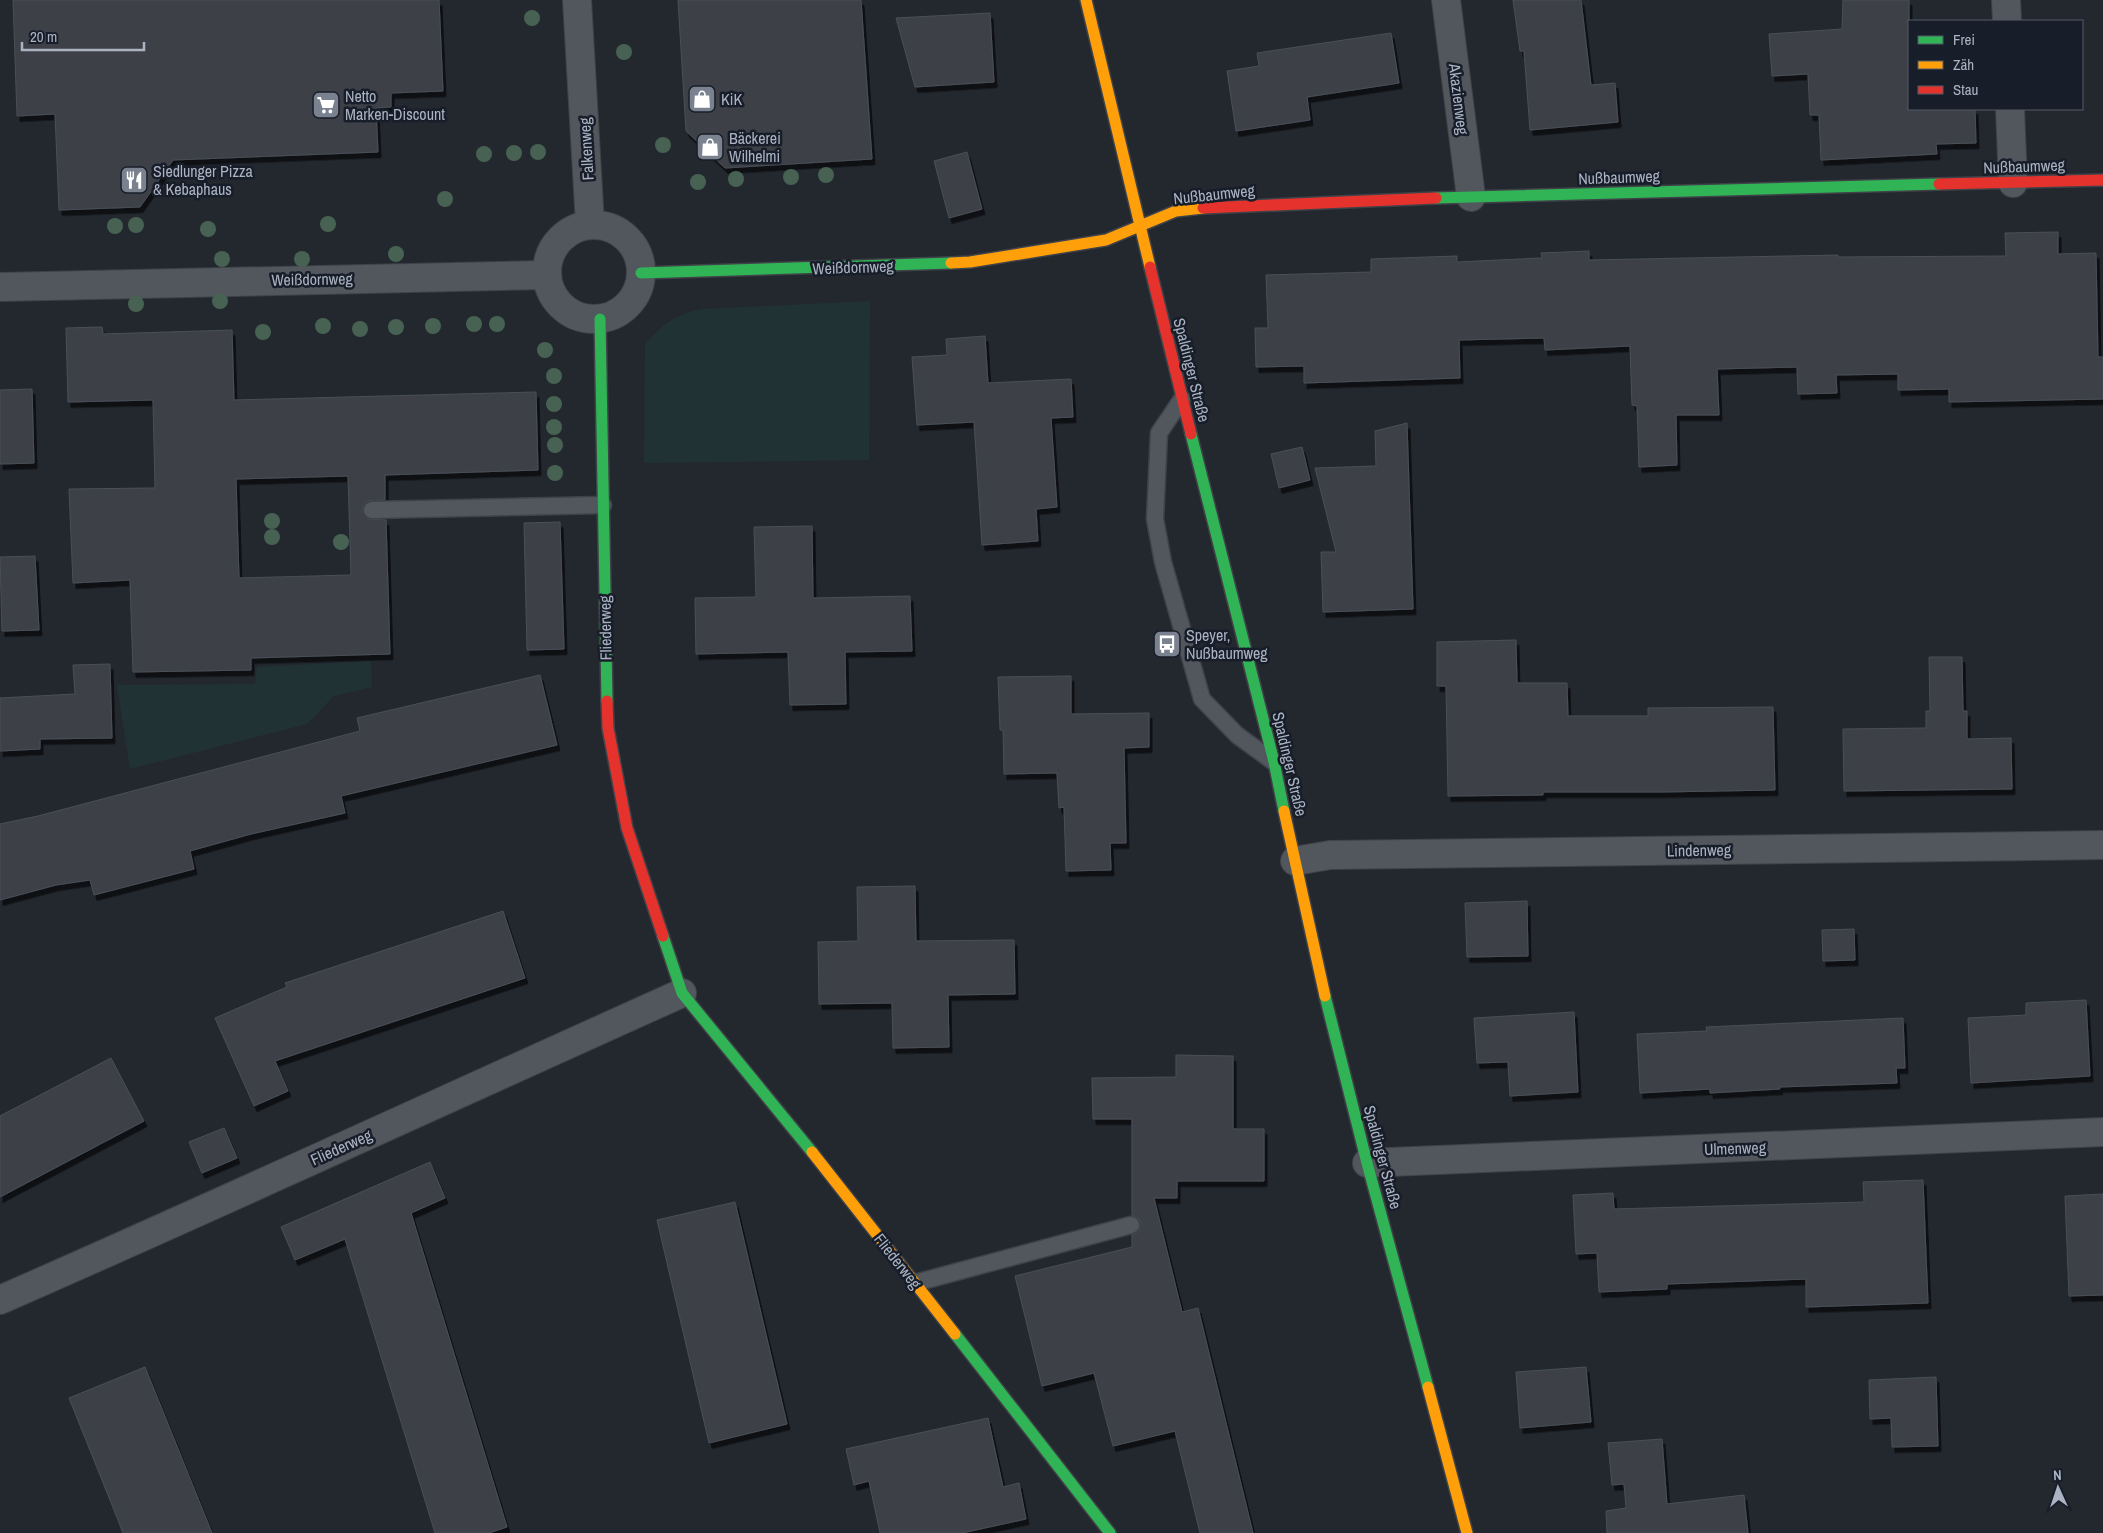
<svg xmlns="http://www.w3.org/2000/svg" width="2103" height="1533" viewBox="0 0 2103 1533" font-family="'Archivo Narrow',sans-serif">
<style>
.green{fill:#213235}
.building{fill:#3c4047;stroke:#4a4f58;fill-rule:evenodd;filter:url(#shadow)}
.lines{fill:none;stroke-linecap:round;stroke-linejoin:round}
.lane-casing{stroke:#3f4248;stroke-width:19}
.street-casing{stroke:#3f4248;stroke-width:30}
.fast-casing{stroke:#3f4248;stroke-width:14}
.slow-casing{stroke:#3f4248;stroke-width:14}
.jam-casing{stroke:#3f4248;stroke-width:14}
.lane{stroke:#52575e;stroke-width:16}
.street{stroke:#52575e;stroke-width:28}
.fast{stroke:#30b455;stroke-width:11}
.slow{stroke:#ff9f0a;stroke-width:11}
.jam{stroke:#e5322d;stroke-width:11}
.tree{fill:#476253}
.labels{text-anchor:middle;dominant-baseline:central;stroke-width:5;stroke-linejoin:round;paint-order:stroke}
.poi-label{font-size:16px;fill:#abb3c3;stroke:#181e29;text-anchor:start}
.street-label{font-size:16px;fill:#abb3c3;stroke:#181e29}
</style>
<defs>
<filter id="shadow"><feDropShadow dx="3" dy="5.5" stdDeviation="0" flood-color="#0009"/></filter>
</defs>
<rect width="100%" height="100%" fill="#23282f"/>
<path class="green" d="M 870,301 L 869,460 L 644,463 L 645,345 C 659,326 680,312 703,309 Z
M 371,661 L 372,687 L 334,696 L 307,724 L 130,769 L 117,685 L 255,684 L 257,667 Z"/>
<path class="building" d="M 13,0 L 439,0 L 443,91 L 391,93 L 391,107 L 376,108 L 378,152 L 173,160 L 140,207 L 59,210 L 55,114 L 17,116 Z
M 678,0 L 861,0 L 872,159 L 725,168 L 686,131 Z
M 1513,0 L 1581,0 L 1591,85 L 1615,83 L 1618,122 L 1530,130 L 1524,51 L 1520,51 Z
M 1843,0 L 1909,0 L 1909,109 L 1975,109 L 1976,143 L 1936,144 L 1937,154 L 1821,160 L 1819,115 L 1810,115 L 1808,74 L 1772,76 L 1769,34 L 1842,29 Z
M 990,13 L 994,82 L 915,87 L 896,18 Z
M 1391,33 L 1399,83 L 1307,97 L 1310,120 L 1236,131 L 1227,71 L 1259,66 L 1257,53 Z
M 967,152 L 982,209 L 949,218 L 934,161 Z
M 2058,232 L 2058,254 L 2096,253 L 2098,357 L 2103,357 L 2103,399 L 1949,402 L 1949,389 L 1898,390 L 1898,374 L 1836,375 L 1837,393 L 1798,394 L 1797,367 L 1717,369 L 1719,415 L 1676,415 L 1677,465 L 1639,467 L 1637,406 L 1632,405 L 1630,346 L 1545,350 L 1544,338 L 1459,340 L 1460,378 L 1304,383 L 1304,366 L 1256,367 L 1255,328 L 1268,328 L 1266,275 L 1371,272 L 1371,259 L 1457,256 L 1457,262 L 1542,258 L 1541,253 L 1589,251 L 1589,260 L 1838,255 L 1838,257 L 2006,256 L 2005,233 Z
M 102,327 L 103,334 L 232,330 L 234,400 L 536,392 L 538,470 L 385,475 L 385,500 L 367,501 L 363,506 L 362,511 L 368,519 L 386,520 L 390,654 L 251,658 L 251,670 L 133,672 L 130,580 L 73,583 L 69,489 L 155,488 L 153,400 L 68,402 L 66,328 ZM 348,476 L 351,575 L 239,578 L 236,479 Z
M 985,336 L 988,383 L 1071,379 L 1073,417 L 1051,418 L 1057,507 L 1036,509 L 1038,541 L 982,545 L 974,422 L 917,425 L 912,357 L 947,355 L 946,339 Z
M 32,389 L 34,463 L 0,464 L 0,390 Z
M 1407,423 L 1413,609 L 1323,612 L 1321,552 L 1336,552 L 1315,468 L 1376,466 L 1375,431 Z
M 1302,447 L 1310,480 L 1279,488 L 1271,454 Z
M 560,522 L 564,649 L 527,650 L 524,523 Z
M 812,526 L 813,598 L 910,596 L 912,651 L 845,652 L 846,704 L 790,705 L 788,652 L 696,654 L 695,598 L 756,597 L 754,527 Z
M 35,556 L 39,630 L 2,631 L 0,557 Z
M 1516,640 L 1517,683 L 1567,683 L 1568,716 L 1648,716 L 1648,708 L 1773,707 L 1775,790 L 1661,792 L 1543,792 L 1543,795 L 1448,796 L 1446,686 L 1437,686 L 1437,642 Z
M 1929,657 L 1962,657 L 1963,711 L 1967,711 L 1967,739 L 2011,738 L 2012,789 L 1844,791 L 1843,729 L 1926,728 L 1926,711 L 1930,711 Z
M 110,664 L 112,738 L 40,739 L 40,749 L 0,751 L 0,698 L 75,694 L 73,665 Z
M 540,675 L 557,745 L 341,796 L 345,813 L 251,834 L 190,851 L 194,869 L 94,895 L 90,880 L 56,885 L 0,900 L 0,824 L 38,816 L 360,731 L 357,718 Z
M 1071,676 L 1071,714 L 1149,713 L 1149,747 L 1124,748 L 1126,843 L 1110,843 L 1111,870 L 1066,871 L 1064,807 L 1059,808 L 1057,773 L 1004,774 L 1003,730 L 1000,730 L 998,677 Z
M 915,886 L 916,941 L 1014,940 L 1015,994 L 948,995 L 949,1047 L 893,1048 L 892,1003 L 819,1004 L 818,942 L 858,941 L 857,887 Z
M 1527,901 L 1528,956 L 1467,957 L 1465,903 Z
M 503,911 L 525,978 L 275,1061 L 288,1091 L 254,1106 L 215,1018 L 287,987 L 285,983 Z
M 1854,929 L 1855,960 L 1823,961 L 1822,930 Z
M 2086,1000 L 2090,1076 L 1971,1083 L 1968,1018 L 2026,1015 L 2026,1003 Z
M 1574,1012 L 1578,1092 L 1510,1096 L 1508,1062 L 1477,1063 L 1474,1018 Z
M 1903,1018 L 1905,1068 L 1896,1068 L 1897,1083 L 1779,1087 L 1780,1089 L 1710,1093 L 1710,1089 L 1640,1093 L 1637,1034 L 1707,1031 L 1706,1027 Z
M 1176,1055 L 1233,1056 L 1233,1129 L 1264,1129 L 1264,1181 L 1177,1181 L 1177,1198 L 1154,1198 L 1182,1312 L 1198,1308 L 1253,1533 L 1200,1533 L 1175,1431 L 1113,1446 L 1094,1373 L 1042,1386 L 1015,1276 L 1132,1247 L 1132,1235 L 1138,1232 L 1141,1223 L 1138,1218 L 1132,1215 L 1132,1119 L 1093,1119 L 1092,1078 L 1176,1077 Z
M 111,1058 L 144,1121 L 0,1197 L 0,1116 Z
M 224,1128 L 237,1158 L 202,1173 L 189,1142 Z
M 430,1162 L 445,1198 L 411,1213 L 507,1527 L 489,1533 L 435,1533 L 345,1239 L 295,1260 L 281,1227 Z
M 1923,1180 L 1928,1303 L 1806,1307 L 1806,1279 L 1667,1284 L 1667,1289 L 1599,1292 L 1597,1253 L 1576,1254 L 1573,1195 L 1613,1193 L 1614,1209 L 1864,1202 L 1863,1182 Z
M 2103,1194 L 2103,1295 L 2069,1296 L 2065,1196 Z
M 735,1202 L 787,1424 L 709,1443 L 657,1220 Z
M 145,1367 L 166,1419 L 212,1533 L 123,1533 L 112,1505 L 69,1398 Z
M 1586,1367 L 1591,1422 L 1520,1428 L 1516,1372 Z
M 1936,1377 L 1938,1446 L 1892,1447 L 1891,1418 L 1870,1419 L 1869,1380 Z
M 988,1418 L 1003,1487 L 1019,1483 L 1026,1519 L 962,1533 L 880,1533 L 869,1481 L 854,1485 L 846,1449 Z
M 1662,1439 L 1667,1504 L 1744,1495 L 1748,1533 L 1607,1533 L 1606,1511 L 1626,1508 L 1624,1484 L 1612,1485 L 1608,1443 Z"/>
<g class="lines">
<g class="lane-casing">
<path id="lane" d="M 1182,399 L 1159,433 L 1155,519 L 1163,562 L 1202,699 L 1237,735 L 1274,762
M 372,510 L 603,505
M 915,1283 L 1131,1225"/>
</g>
<g class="street-casing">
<path id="street" d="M 577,0 L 590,224
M 1446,0 L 1471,197
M 2006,0 L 2007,21
M 2010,109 L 2013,183
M547 272a47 47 0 1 1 94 0a47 47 0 1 1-94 0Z
M 0,287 L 546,275
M 1295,861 L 1330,855 L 2103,845
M 1367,1163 L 2103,1132
M 0,1300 C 228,1200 455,1095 682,993"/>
</g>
<g class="fast-casing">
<path id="fast" d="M 1436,198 L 1939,184
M 641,273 L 951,263
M 600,319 L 607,701
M 1191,434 L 1274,762 L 1284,811
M 663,936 L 682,993 L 812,1152
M 1325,996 L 1367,1163 L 1428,1387
M 955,1334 L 1110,1533"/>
</g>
<g class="slow-casing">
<path id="slow" d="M 1086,0 L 1150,267
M 951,263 L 970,262 L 1106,240 L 1176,211 L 1203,208
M 1284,811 L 1325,996
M 812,1152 L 955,1334
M 1428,1387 L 1467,1533"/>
</g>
<g class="jam-casing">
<path id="jam" d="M 1939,184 L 2103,180
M 1203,208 L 1436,198
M 1150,267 L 1191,434
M 607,701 L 608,728 L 627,828 L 663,936"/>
</g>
<use href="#lane" class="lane"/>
<use href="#street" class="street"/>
<use href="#fast" class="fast"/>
<use href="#slow" class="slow"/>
<use href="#jam" class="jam"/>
</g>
<g class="tree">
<circle cx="532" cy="18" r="8"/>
<circle cx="624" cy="52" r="8"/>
<circle cx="663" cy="145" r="8"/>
<circle cx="538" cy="152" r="8"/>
<circle cx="514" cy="153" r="8"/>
<circle cx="484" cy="154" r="8"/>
<circle cx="826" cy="175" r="8"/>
<circle cx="791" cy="177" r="8"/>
<circle cx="736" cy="179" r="8"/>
<circle cx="698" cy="182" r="8"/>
<circle cx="445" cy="199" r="8"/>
<circle cx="328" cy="224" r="8"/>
<circle cx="136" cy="225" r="8"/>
<circle cx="115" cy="226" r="8"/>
<circle cx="208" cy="229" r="8"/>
<circle cx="396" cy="254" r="8"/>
<circle cx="222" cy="259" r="8"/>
<circle cx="302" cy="259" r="8"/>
<circle cx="220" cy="301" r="8"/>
<circle cx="136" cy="304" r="8"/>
<circle cx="474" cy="324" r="8"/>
<circle cx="497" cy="324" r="8"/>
<circle cx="323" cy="326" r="8"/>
<circle cx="433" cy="326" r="8"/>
<circle cx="396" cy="327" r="8"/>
<circle cx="360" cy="329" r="8"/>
<circle cx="263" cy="332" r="8"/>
<circle cx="545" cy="350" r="8"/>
<circle cx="554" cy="376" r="8"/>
<circle cx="554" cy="404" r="8"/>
<circle cx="554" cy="427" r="8"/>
<circle cx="555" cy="445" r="8"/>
<circle cx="555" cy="473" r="8"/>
<circle cx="272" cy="521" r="8"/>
<circle cx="272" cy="537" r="8"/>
<circle cx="341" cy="542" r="8"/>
</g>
<defs>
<g id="shop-square" transform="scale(1.4375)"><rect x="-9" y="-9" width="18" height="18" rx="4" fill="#7b828f" stroke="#181e29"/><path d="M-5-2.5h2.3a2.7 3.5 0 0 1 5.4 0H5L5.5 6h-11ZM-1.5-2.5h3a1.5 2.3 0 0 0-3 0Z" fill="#fff"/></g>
<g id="supermarket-square" transform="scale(1.4375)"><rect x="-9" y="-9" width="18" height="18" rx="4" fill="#7b828f" stroke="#181e29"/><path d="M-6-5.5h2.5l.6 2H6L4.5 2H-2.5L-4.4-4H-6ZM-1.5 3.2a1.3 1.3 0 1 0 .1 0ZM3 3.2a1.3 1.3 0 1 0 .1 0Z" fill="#fff"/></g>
<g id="restaurant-square" transform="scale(1.4375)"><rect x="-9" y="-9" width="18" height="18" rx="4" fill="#7b828f" stroke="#181e29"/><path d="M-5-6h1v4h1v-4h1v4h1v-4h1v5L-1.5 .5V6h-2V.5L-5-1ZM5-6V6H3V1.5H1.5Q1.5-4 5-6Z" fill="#fff"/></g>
<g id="bus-square" transform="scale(1.4375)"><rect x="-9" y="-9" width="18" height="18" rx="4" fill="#7b828f" stroke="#181e29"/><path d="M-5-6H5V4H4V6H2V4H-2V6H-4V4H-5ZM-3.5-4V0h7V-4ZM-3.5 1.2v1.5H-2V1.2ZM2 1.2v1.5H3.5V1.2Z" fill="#fff"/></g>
</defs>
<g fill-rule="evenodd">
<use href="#shop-square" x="702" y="99"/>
<use href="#supermarket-square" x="326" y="105"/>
<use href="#shop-square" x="710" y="147"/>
<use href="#restaurant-square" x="134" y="180"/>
<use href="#bus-square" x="1167" y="644"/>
</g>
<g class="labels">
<g class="poi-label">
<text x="345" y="96">Netto<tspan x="345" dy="18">Marken-Discount</tspan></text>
<text x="721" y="99">KiK</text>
<text x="729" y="138">Bäckerei<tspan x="729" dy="18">Wilhelmi</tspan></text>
<text x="153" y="171">Siedlunger Pizza<tspan x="153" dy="18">&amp; Kebaphaus</tspan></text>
<text x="1186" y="635">Speyer,<tspan x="1186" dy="18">Nußbaumweg</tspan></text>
</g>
<g class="street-label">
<text transform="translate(1459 99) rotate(83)">Akazienweg</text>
<text transform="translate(586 149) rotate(-93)">Falkenweg</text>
<text transform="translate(2024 166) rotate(-2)">Nußbaumweg</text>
<text transform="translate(1619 177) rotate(-2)">Nußbaumweg</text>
<text transform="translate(1214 194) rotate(-6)">Nußbaumweg</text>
<text transform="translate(853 267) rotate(-2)">Weißdornweg</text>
<text transform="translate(312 279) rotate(-1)">Weißdornweg</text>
<text transform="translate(1192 370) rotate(76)">Spaldinger Straße</text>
<text transform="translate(605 628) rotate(-91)">Fliederweg</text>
<text transform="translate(1290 764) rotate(77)">Spaldinger Straße</text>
<text transform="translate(1699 850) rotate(-1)">Lindenweg</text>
<text transform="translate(341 1147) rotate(-24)">Fliederweg</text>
<text transform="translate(1735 1148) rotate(-2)">Ulmenweg</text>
<text transform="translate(1383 1157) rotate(75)">Spaldinger Straße</text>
<text transform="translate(898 1261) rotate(52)">Fliederweg</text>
</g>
</g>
<rect x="1908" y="20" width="175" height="90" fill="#181e29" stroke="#535a67"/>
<rect x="1918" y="36" width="25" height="8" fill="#30b455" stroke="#535a67"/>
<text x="1953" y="45" font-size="15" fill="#abb3c3">Frei</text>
<rect x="1918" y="61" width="25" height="8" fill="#ff9f0a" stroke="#535a67"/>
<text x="1953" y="70" font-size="15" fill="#abb3c3">Zäh</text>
<rect x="1918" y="86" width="25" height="8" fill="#e5322d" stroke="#535a67"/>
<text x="1953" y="95" font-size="15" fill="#abb3c3">Stau</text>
<g transform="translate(2058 1488) rotate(357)" stroke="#181e29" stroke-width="4" paint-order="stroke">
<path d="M0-4L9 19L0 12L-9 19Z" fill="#abb3c3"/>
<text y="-8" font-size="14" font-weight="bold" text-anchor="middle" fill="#abb3c3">N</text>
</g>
<path d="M22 42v8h122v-8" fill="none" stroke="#abb3c3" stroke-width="2.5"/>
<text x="30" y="42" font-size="15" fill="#abb3c3" stroke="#181e29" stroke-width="4" paint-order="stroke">20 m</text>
</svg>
